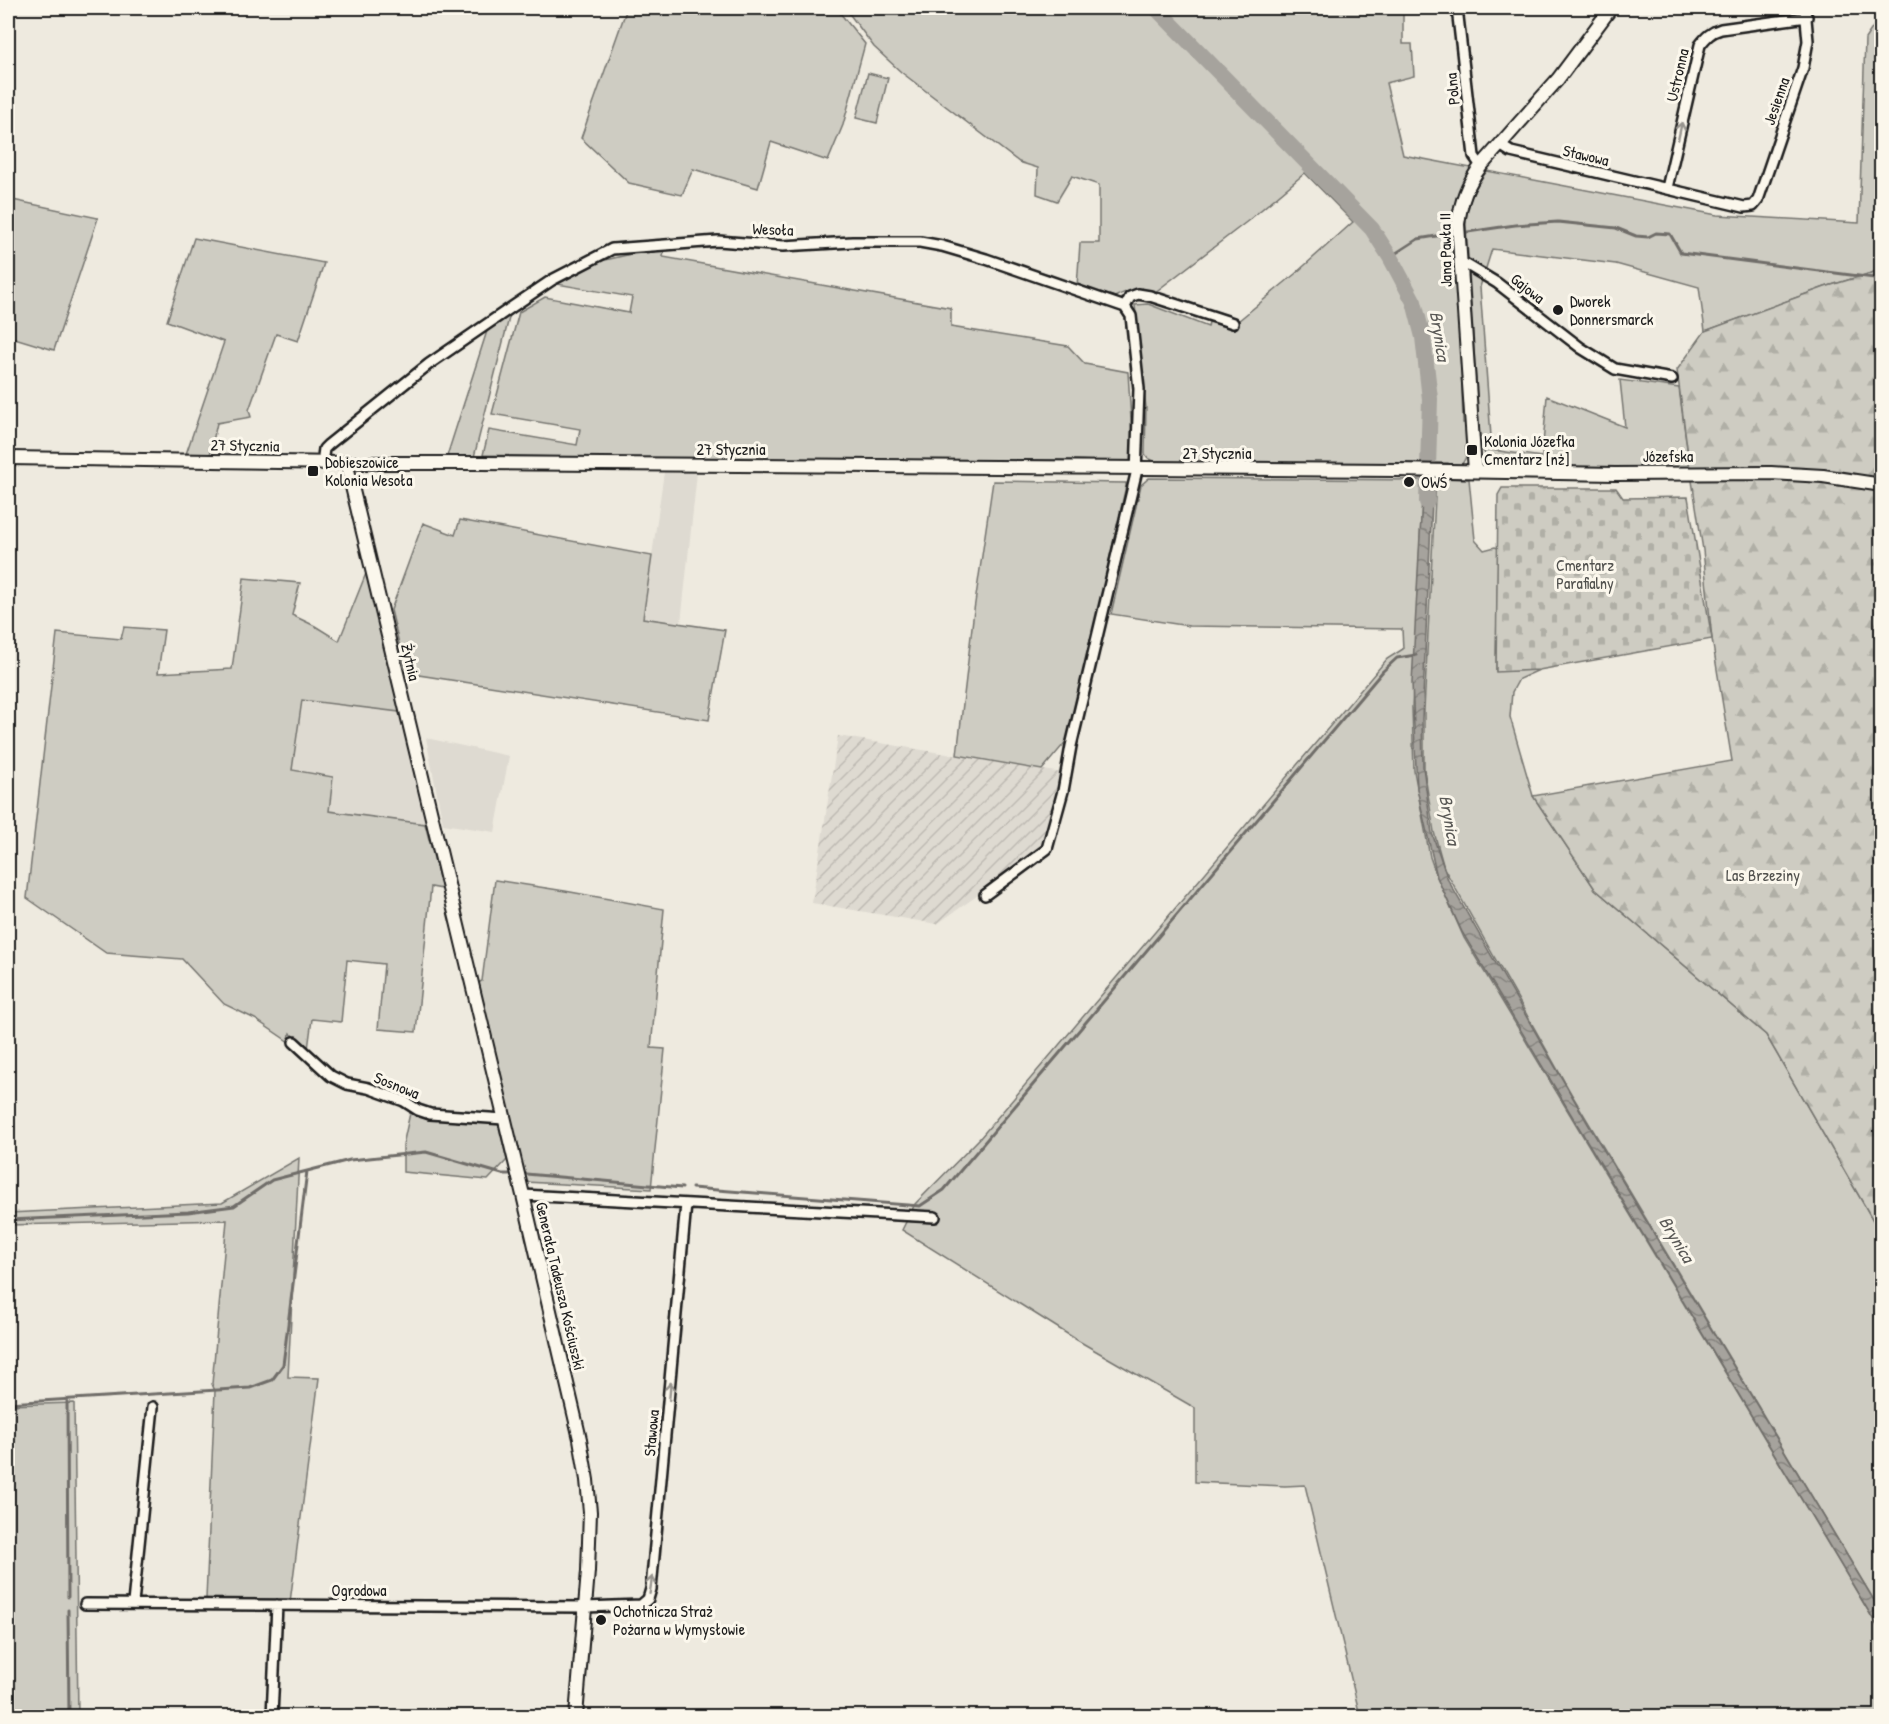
<svg xmlns="http://www.w3.org/2000/svg" width="1889" height="1724" viewBox="0 0 1889 1724" font-family="'Patrick Hand',sans-serif">
<style>
.built{fill:#dedad1}
.industrial{fill:url(#industrial-furrows)}
.grass{fill:#ceccc2;stroke:#75746f;stroke-width:1.5}
.forest{fill:url(#forest-firs);stroke:#75746f;stroke-width:1.5}
.cemetery{fill:url(#cemetery-stones);stroke:#75746f;stroke-width:1.5}
.water{fill:url(#water-waves);stroke:#6f6d69;stroke-width:1.5}
.lines{fill:none;stroke-linecap:round;stroke-linejoin:round}
.stream{stroke:#6f6d69;stroke-width:3}
.river{stroke:#a6a39d;stroke-width:16}
.minor-casing{stroke:#1c1c1c;stroke-width:14}
.tertiary-casing{stroke:#1c1c1c;stroke-width:16}
.minor{stroke:#fbf7ec;stroke-width:9}
.tertiary{stroke:#fbf7ec;stroke-width:12}
.oneway{stroke:#97948e}
.poi-dot{fill:#1c1c1c;stroke:#fbf7ec;stroke-width:2}
.labels{text-anchor:middle;dominant-baseline:central;stroke-width:6;stroke-linejoin:round;paint-order:stroke}
.street-label{font-size:16px;fill:#1c1c1c;stroke:#fbf7ec}
.poi-label{font-size:16px;fill:#1c1c1c;stroke:#fbf7ec;text-anchor:start}
.park-label{font-size:16px;fill:#51514e;stroke:#fbf7ec}
.water-label{font-size:18px;font-style:italic;fill:#5a5956;stroke:#fbf7ec}
</style>
<defs>
<pattern id="industrial-furrows" width="10" height="10" patternUnits="userSpaceOnUse" patternTransform="scale(1.5)"><rect width="10" height="10" fill="#dedad1"/><path d="M-1 1l2-2M0 10L10 0M9 11l2-2" fill="none" stroke="#bebab3"/></pattern>
<pattern id="forest-firs" width="22" height="20" patternUnits="userSpaceOnUse" patternTransform="scale(1.5)"><rect width="22" height="20" fill="#ceccc2"/><path d="M5 1l3.5 6h-7zM16 11l3.5 6h-7z" fill="#b0afa6"/></pattern>
<pattern id="cemetery-stones" width="16" height="16" patternUnits="userSpaceOnUse" patternTransform="scale(1.5)"><rect width="16" height="16" fill="#ceccc2"/><path d="M2 7V4a2 2 0 0 1 4 0v3zM10 15v-3a2 2 0 0 1 4 0v3z" fill="#b0afa6"/></pattern>
<pattern id="water-waves" width="16" height="10" patternUnits="userSpaceOnUse" patternTransform="scale(1.5)"><rect width="16" height="10" fill="#a6a39d"/><path d="M0 5q4-4 8 0t8 0" fill="none" stroke="#86847f"/></pattern>
</defs>
<rect width="100%" height="100%" fill="#eeeadf"/>
<filter id="ink" filterUnits="userSpaceOnUse"><feTurbulence type="fractalNoise" baseFrequency=".0167" numOctaves="2"/><feDisplacementMap in="SourceGraphic" scale="12" xChannelSelector="R" yChannelSelector="G"/><feConvolveMatrix kernelMatrix="1 2 1 2 8 2 1 2 1" color-interpolation-filters="sRGB"/></filter>
<g filter="url(#ink)">
<path class="built" d="M 664,472 L 697,473 L 681,623 L 643,618 Z
M 302,700 L 400,712 L 425,824 L 329,811 L 292,771 Z
M 426,738 L 509,756 L 495,832 L 443,824 Z"/>
<path class="industrial" d="M 838,736 L 1062,773 L 1051,821 L 1043,847 L 1032,857 L 937,924 L 812,903 Z"/>
<path class="grass" d="M 627,8 L 836,8 L 865,44 L 843,125 L 828,161 L 771,142 L 758,188 L 693,169 L 682,195 L 629,183 L 581,138 Z
M 845,8 L 1403,8 L 1403,44 L 1412,44 L 1414,76 L 1386,83 L 1403,155 L 1471,168 L 1463,182 L 1456,202 L 1463,423 L 1466,423 C 1467,437 1471,454 1461,465 L 1450,466 L 1448,463 L 1416,463 L 1156,462 L 1148,458 L 1145,454 L 1146,408 L 1135,305 L 1148,304 L 1208,327 L 1211,312 L 1238,321 L 1295,274 L 1353,222 L 1305,173 L 1249,220 L 1154,293 C 1136,289 1131,288 1115,297 L 1077,287 L 1080,243 L 1099,243 L 1099,185 L 1072,176 L 1057,201 L 1037,194 L 1038,168 L 1019,162 L 901,72 L 874,47 Z
M 1881,15 L 1881,270 L 1825,287 L 1705,331 L 1699,287 L 1616,264 L 1492,249 L 1480,287 L 1492,450 L 1542,457 L 1547,396 L 1625,427 L 1620,380 L 1679,388 L 1690,471 L 1520,468 C 1502,460 1486,467 1480,442 L 1466,225 C 1466,204 1474,188 1487,171 L 1717,215 L 1859,223 L 1865,39 Z
M 868,73 L 888,78 L 877,123 L 856,118 Z
M 8,199 L 98,218 L 54,350 L 8,336 Z
M 194,238 L 324,263 L 298,341 L 276,334 L 249,410 L 251,417 L 217,423 L 210,455 L 186,454 L 224,342 L 167,321 Z
M 664,251 L 663,257 L 951,308 L 951,327 L 1068,346 L 1085,364 L 1128,372 L 1133,452 L 1132,459 L 1127,463 L 1077,460 L 643,459 L 483,455 L 489,430 L 577,445 L 580,429 L 492,414 L 519,312 L 545,297 L 629,313 L 632,297 L 557,284 L 601,261 L 640,252 Z
M 510,314 L 474,457 L 447,456 L 487,331 Z
M 1149,478 L 1423,480 L 1412,708 L 1414,771 L 1430,857 L 1437,877 L 1464,938 L 1881,1632 L 1881,1716 L 1360,1716 L 1305,1485 L 1285,1486 L 1195,1482 L 1195,1408 L 1077,1340 L 902,1230 L 915,1204 L 980,1138 L 1387,659 L 1403,649 L 1402,629 L 1189,626 L 1111,614 L 1141,485 Z
M 1436,478 L 1469,479 L 1475,540 L 1484,550 L 1495,547 L 1498,548 L 1496,671 L 1539,670 L 1519,679 L 1512,692 L 1510,717 L 1533,796 L 1595,889 L 1766,1035 L 1881,1234 L 1881,1612 L 1572,1095 L 1444,868 L 1434,832 L 1424,769 L 1424,710 Z
M 993,481 L 1126,483 L 1126,486 L 1069,738 L 1042,770 L 957,755 L 974,610 Z
M 460,520 L 652,556 L 643,618 L 725,630 L 709,720 L 406,673 L 391,610 L 423,523 L 455,535 Z
M 367,571 L 400,712 L 302,700 L 292,770 L 333,777 L 329,811 L 425,824 L 442,889 L 431,887 L 416,1032 L 378,1029 L 384,964 L 347,960 L 341,1022 L 312,1019 L 308,1049 L 290,1033 L 289,1042 L 255,1019 L 224,1004 L 182,959 L 106,953 L 27,898 L 57,633 L 121,639 L 124,627 L 164,630 L 158,673 L 232,669 L 244,578 L 300,583 L 292,615 L 315,626 L 339,641 Z
M 495,880 L 565,891 L 664,909 L 651,1048 L 665,1049 L 651,1189 L 526,1182 L 478,983 L 482,981 Z
M 410,1113 L 426,1118 L 498,1123 L 507,1160 L 488,1180 L 403,1172 L 403,1145 Z
M 299,1158 L 288,1377 L 319,1378 L 290,1602 L 206,1599 L 215,1391 L 212,1384 L 227,1220 L 8,1225 L 8,1213 L 222,1203 Z
M 74,1403 L 78,1716 L 8,1716 L 8,1405 Z"/>
<path class="forest" d="M 1881,270 L 1881,1234 L 1766,1035 L 1595,889 L 1533,796 L 1732,761 L 1712,639 L 1703,550 L 1689,462 L 1677,370 L 1705,331 L 1825,287 Z"/>
<path class="cemetery" d="M 1502,488 L 1616,488 L 1623,498 L 1688,497 L 1712,639 L 1539,670 L 1496,672 L 1498,495 Z"/>
<path class="water" d="M 1423,480 L 1433,480 L 1422,719 L 1423,767 L 1432,833 L 1448,880 L 1588,1124 L 1881,1612 L 1881,1632 L 1462,932 L 1437,877 L 1417,789 L 1412,683 Z"/>
<g class="lines">
<path class="stream" d="M 1461,233 L 1515,225 L 1558,222 L 1616,228 L 1636,236 L 1648,237 L 1656,233 L 1670,234 L 1681,253 L 1882,279
M 1390,257 L 1418,239 L 1455,233
M 526,1174 L 682,1188
M 692,1188 L 920,1206 L 944,1190 L 1383,671 L 1397,658 L 1416,655
M 8,1220 L 188,1212 L 234,1206 L 272,1180 L 350,1160 L 426,1152 L 502,1174 L 509,1174
M 67,1399 L 68,1597
M 8,1403 L 250,1388 L 272,1380 L 283,1365 L 307,1171
M 68,1610 L 69,1716"/>
<path class="river" d="M 1156,8 L 1372,229 L 1390,257 L 1414,302 L 1423,337 L 1430,399 L 1427,502"/>
<g class="minor-casing">
<path id="minor" d="M 1457,8 L 1474,156 L 1481,166
M 1500,145 L 1511,152 L 1744,207 L 1753,206 L 1758,200 L 1803,68 L 1808,41 L 1805,8
M 1667,188 L 1700,45 C 1706,37 1711,32 1721,29 L 1807,17
M 1461,265 L 1467,265 L 1497,283 L 1581,348 L 1615,369 L 1672,379
M 1125,307 L 1130,297 L 1138,294 L 1150,296 L 1233,323
M 322,463 L 324,449 L 328,445 L 429,364 L 512,307 L 552,280 L 612,249 L 718,241 L 783,246 L 852,242 L 920,242 L 942,246 L 986,259 L 1125,307 L 1131,316 L 1139,389 L 1136,474 L 1071,746 L 1063,791 L 1047,849 L 985,895
M 294,1042 L 331,1076 L 347,1084 L 368,1088 L 404,1101 L 418,1110 L 430,1114 L 504,1119
M 523,1195 L 935,1217
M 133,1603 L 153,1407
M 85,1604 L 585,1607 L 641,1605 L 648,1599 L 651,1589 L 686,1204
M 272,1716 L 277,1605"/>
</g>
<g class="tertiary-casing">
<path id="tertiary" d="M 8,458 L 340,463 L 480,463 L 1395,470 L 1615,474 L 1771,473 L 1823,476 L 1882,485
M 348,463 L 348,470 L 523,1195 L 580,1439 L 587,1480 L 590,1512 L 588,1571 L 576,1716
M 1475,471 L 1458,224 C 1461,201 1467,184 1481,166 L 1558,79 L 1611,8"/>
</g>
<use href="#minor" class="minor"/>
<use href="#tertiary" class="tertiary"/>
</g>
<defs><path id="oneway-shaft" d="M-6 0H5M1.5-3L5.5 0L1.5 3" fill="none" stroke-width="1.6" stroke-linecap="round" stroke-linejoin="round" transform="scale(1.5)"/></defs>
<g class="oneway">
<use href="#oneway-shaft" transform="translate(1680 131) rotate(-78)"/>
<use href="#oneway-shaft" transform="translate(670 1391) rotate(-85)"/>
<use href="#oneway-shaft" transform="translate(651 1585) rotate(-81)"/>
</g>
</g>
<g class="poi-dot">
<circle cx="1558" cy="310" r="6"/>
<rect x="1466" y="444" width="12" height="12" rx="3"/>
<rect x="307" y="465" width="12" height="12" rx="3"/>
<circle cx="1409" cy="482" r="6"/>
<circle cx="601" cy="1620" r="6"/>
</g>
<g class="labels">
<g class="street-label">
<text transform="translate(1677 75) rotate(-77)">Ustronna</text>
<text transform="translate(1452 89) rotate(-96)">Polna</text>
<text transform="translate(1776 101) rotate(-71)">Jesienna</text>
<text transform="translate(1586 155) rotate(13)">Stawowa</text>
<text transform="translate(773 229) rotate(2)">Wesoła</text>
<text transform="translate(1445 250) rotate(-91)">Jana Pawła II</text>
<text transform="translate(1528 288) rotate(38)">Gajowa</text>
<text transform="translate(245 445) rotate(1)">27 Stycznia</text>
<text x="731" y="449">27 Stycznia</text>
<text x="1217" y="453">27 Stycznia</text>
<text x="1668" y="456">Józefska</text>
<text transform="translate(411 662) rotate(77)">Żytnia</text>
<text transform="translate(397 1085) rotate(22)">Sosnowa</text>
<text transform="translate(561 1286) rotate(77)">Generała Tadeusza Kościuszki</text>
<text transform="translate(651 1433) rotate(-85)">Stawowa</text>
<text x="359" y="1590">Ogrodowa</text>
</g>
<g class="poi-label">
<text x="1570" y="301">Dworek<tspan x="1570" dy="18">Donnersmarck</tspan></text>
<text x="1484" y="441">Kolonia Józefka<tspan x="1484" dy="18">Cmentarz [nż]</tspan></text>
<text x="325" y="462">Dobieszowice<tspan x="325" dy="18">Kolonia Wesoła</tspan></text>
<text x="1421" y="482">OWŚ</text>
<text x="613" y="1611">Ochotnicza Straż<tspan x="613" dy="18">Pożarna w Wymysłowie</tspan></text>
</g>
<g class="park-label">
<text x="1585" y="565">Cmentarz<tspan x="1585" dy="18">Parafialny</tspan></text>
<text x="1763" y="875">Las Brzeziny</text>
</g>
<g class="water-label">
<text transform="translate(1440 336) rotate(81)">Brynica</text>
<text transform="translate(1450 820) rotate(80)">Brynica</text>
<text transform="translate(1677 1239) rotate(59)">Brynica</text>
</g>
</g>
<rect width="1889" height="1724" fill="none" stroke="#fbf7ec" stroke-width="30"/>
<rect x="15" y="15" width="1859" height="1694" fill="none" stroke="#1c1c1c" stroke-width="2" filter="url(#ink)"/>
</svg>
